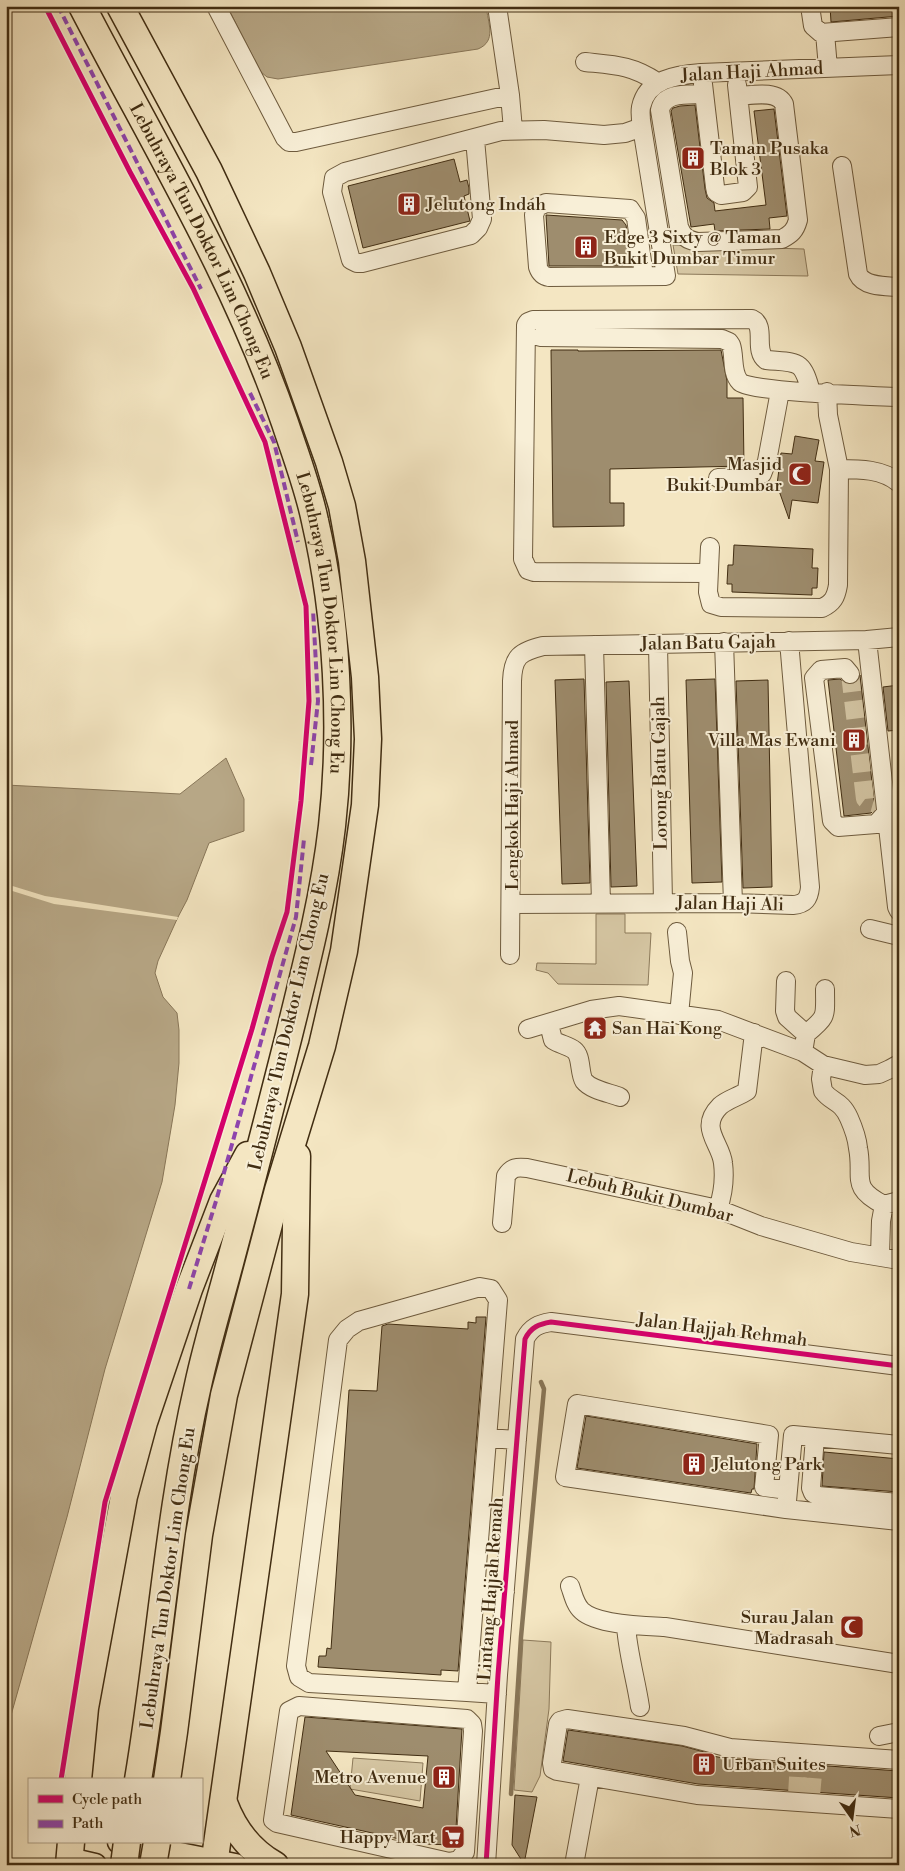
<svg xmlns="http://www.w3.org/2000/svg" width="905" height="1871" viewBox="0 0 905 1871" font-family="'Libre Bodoni',serif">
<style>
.green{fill:#d6c7a4;stroke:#8c7a5b}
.water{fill:#b7a786;stroke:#887658}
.pier{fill:#f4e6c2}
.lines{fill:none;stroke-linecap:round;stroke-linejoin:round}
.stream{stroke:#887658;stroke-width:4.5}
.building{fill:#9e8d6e;stroke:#412d12;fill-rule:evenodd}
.minor-tunnel{stroke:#d0c19f;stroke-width:18;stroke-dasharray:18 9;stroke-linecap:butt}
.minor-casing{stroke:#6e5b3e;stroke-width:20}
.major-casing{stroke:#412d12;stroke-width:25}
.highway-casing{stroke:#412d12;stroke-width:29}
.minor{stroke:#f8efd7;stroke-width:18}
.major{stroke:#f4e6c2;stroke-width:22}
.highway{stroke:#f4e6c2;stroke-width:26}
.highway-bridge-casing{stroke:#412d12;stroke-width:29;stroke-linecap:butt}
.highway-bridge{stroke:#f4e6c2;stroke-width:26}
.quiet{stroke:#8e44ad;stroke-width:4;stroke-dasharray:8 4;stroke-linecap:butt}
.cycleway-casing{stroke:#f8efd7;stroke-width:8}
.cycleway{stroke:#d6006c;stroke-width:5}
.labels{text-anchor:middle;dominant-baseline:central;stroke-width:4;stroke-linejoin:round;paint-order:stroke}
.street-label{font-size:18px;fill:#412d12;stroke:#f8efd7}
.poi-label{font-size:18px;fill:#412d12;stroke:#f8efd7;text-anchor:start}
</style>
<rect width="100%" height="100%" fill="#f4e6c2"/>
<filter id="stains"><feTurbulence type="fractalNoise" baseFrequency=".004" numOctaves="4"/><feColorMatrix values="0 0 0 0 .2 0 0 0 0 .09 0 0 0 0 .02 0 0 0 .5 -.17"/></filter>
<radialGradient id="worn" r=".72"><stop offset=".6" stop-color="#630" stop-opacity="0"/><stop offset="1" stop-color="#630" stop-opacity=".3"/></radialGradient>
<path class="green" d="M 673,245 L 804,249 L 808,276 L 678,274 Z
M 596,914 L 625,914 L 625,933 L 651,933 L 648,985 L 558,984 L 548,973 L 536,970 L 537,963 L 596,964 Z
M 523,1640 L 551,1642 L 549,1709 L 540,1776 L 532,1792 L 514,1790 Z
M 353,1758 L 423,1763 L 420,1801 L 350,1789 Z"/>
<path class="water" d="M 227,6 L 486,6 C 488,23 497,41 478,49 L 278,79 L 267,77 L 261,72 Z
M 226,758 L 244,799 L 244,831 L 209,843 L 187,900 L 178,917 L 158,961 L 155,973 L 163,997 L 177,1013 L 179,1030 L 179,1063 L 175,1105 L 162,1182 L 105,1369 L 67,1517 L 6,1733 L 6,785 L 180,794 Z"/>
<path class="pier" d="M 6,884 L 45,896 L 178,917 L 177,920 L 54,904 L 6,889 Z"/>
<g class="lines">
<path class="stream" d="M 511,1794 L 521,1637 L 544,1389 L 541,1382"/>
</g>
<path class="building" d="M 830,6 L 899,6 L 899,16 L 831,22 Z
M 695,105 L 705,189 L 707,198 L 714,203 L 715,211 L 766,205 L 754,111 L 774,109 L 787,216 L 769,218 L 770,229 L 715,231 L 714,224 L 691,227 L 671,111 L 673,108 L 680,106 Z
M 454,159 L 460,182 L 467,180 L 469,188 L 469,194 L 464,196 L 470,221 L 363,248 L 348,186 Z
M 546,215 L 622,220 L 626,225 L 632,266 L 549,266 Z
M 551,350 L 578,350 L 578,351 L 721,350 L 727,381 L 727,398 L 743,398 L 744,466 L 610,469 L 610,503 L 624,503 L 624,526 L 553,527 Z
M 795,436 L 819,440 L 815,461 L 824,462 L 818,503 L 792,500 L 789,519 L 777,485 L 781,453 L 792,454 Z
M 734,545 L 813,549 L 812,568 L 818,568 L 817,588 L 812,588 L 812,595 L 732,592 L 732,584 L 727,584 L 728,565 L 733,565 Z
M 860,675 L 875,809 L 871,813 L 844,816 L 828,680 L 840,679 L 846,684 L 851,684 L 857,682 Z
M 584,679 L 590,883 L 562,884 L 555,680 Z
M 715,679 L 722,882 L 692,883 L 686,680 Z
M 768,680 L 772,887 L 743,888 L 736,681 Z
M 629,681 L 637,886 L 611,887 L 606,682 Z
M 899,685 L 899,730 L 888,731 L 883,687 Z
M 476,1317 L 486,1317 L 458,1671 L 441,1670 L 441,1675 L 318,1667 L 319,1656 L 326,1656 L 327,1648 L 331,1649 L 349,1390 L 377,1391 L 382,1326 L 388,1324 L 468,1329 L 468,1322 L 476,1323 Z
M 586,1416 L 757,1444 L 754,1489 L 752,1489 L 751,1493 L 577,1468 Z
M 824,1452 L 899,1459 L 899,1492 L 822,1486 Z
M 305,1717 L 462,1729 L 455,1845 L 422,1844 L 291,1815 ZM 326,1751 L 428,1756 L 423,1808 L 355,1795 Z
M 568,1730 L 682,1746 L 708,1753 L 707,1755 L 729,1759 L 899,1771 L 899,1798 L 698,1784 L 563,1761 Z
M 515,1795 L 537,1797 L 524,1864 L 512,1845 Z"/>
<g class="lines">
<path class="minor-tunnel" d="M 850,674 L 865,799 L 869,802 L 880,805
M 797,1795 L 799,1761
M 811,1796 L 814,1762"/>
<g class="minor-casing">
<path id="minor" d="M 216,6 L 285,138 L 289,142 L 296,142 L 510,95 L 497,6
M 810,6 L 813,26 L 821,33 L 899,27
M 825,33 L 828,68
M 585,62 C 614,65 632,65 657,82
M 703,84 L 715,187 L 716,192 L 721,195 L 743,192 L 748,187 L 737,85
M 704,94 C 689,95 664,91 660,110 L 679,227 C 683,237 687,240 698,242 L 782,239 C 791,234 795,231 798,220 L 784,104 C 777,90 753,95 739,96
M 510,95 L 513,130
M 475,139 L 482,219 L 478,228 L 471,235 L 362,263 L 357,263 L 351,260 L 332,192 L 334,178 L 345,172 L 501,131 L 544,130 L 604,135 L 625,133 L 642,127
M 842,166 L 858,274 C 864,287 885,286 899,287
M 644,276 L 636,218 L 630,209 L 546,203 L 537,207 L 534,215 L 538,267 C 540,273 543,276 549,277 L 666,276 L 642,127 C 641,121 640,113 641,107 C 647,79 676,75 701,73 L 899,65
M 540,337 L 722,339 L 729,342 L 731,345 C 735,356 731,373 740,382 C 749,392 876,396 899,397
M 839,469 C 859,469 883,469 899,483
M 718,478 L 743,477 L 762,474 L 767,461 L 780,391
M 710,547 L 708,592 L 711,604 L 721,607 L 822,608 C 833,603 836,597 838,585 L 839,469 L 828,415 L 827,392
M 707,573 L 534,572 L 528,570 L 523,559 L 526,325 L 528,322 L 533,320 L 752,319 C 767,326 753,350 766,360 C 799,363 802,359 811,392
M 867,640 L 897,907 L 899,911
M 724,642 L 733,903
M 658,644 L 663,903
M 594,645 L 601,903
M 850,674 L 845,668 L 821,670 L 814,678 L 832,821 L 838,827 L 876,824 L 886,813
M 511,904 L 733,903 L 793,905 C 805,904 809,899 810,887 L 789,641
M 870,929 L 899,936
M 677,932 L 680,961 L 683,973 L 679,1015
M 510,955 L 512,681 C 513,656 520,652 543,646 L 867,640 L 899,637
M 786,981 L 785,1011 L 787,1017 L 806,1034
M 549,1024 L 553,1040 C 559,1044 569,1046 574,1050 C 582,1056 579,1073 584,1081 C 591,1090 610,1093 620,1097
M 528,1029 L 591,1010 L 619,1006 L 718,1020 L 803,1052 L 823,1065 L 865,1075 L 879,1074 L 890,1069 L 899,1064
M 803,1052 L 806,1034 C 828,1016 825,1017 825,989
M 823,1065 L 821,1079 L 823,1091 C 832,1103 841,1100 849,1118 C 853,1127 857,1138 858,1148 C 864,1178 849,1187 884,1205
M 718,1209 C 723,1194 725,1179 723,1163 C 721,1143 698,1128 720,1106 C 728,1099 738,1097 747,1091 L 754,1033
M 502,1223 L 506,1176 C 512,1167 517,1167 527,1168 L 718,1209 L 761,1226 L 851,1252 L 899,1260
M 880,1255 L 881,1221 L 884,1205 L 899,1201
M 480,1287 L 491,1289 L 498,1300 L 467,1692 L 309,1683 L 299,1677 L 296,1666 L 338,1340 L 347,1329 L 359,1321 Z
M 815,1437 L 811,1488 L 813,1493 L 818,1496 L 899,1503
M 487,1438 L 517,1440
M 788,1490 L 764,1487 L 769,1435 L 577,1404 L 565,1477 L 786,1509 L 899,1521
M 787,1501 L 793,1435 L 899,1445
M 570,1586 C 573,1594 575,1605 582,1611 C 597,1625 644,1626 665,1627 L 899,1664
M 475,1591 L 505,1592
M 626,1626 C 628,1654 636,1680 640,1707
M 467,1692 L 497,1694
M 299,1706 L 467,1719 L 472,1724 L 473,1731 L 465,1852 L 459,1860 L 449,1862 L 277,1823 L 273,1820 L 289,1711 Z
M 879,1736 L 899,1732
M 899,1760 L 730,1748 L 684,1736 L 567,1719 L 560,1721 L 558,1724 L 552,1763 L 553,1769 L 557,1771 L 697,1795 L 899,1809
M 486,1865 L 498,1675 L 525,1339 C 531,1327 539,1324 551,1322 L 899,1366
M 574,1865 L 590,1777"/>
</g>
<g class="major-casing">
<path id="major" d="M 119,1842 L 235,1865
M 69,1859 L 95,1865"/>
</g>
<g class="highway-casing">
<g id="highway">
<path id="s1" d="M 82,6 C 153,143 235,277 285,423 C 296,456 308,487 315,521 C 337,617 343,728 332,826 C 324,896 306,966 289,1035 C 270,1110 251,1185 231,1259 C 220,1301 207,1343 198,1385 C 168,1515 160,1649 138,1780"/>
<path d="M 120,6 L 209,171 L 257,273 L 288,347 L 329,462 L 342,506 L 352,561 L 365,677 L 368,739 L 365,805 L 344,951 L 322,1046 L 278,1190 L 224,1395 L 199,1535 L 174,1732 L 167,1780"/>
<path d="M 78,1780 L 85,1708 L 124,1496 L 144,1422 L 189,1289 L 223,1201 L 248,1155"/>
<path d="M 224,1803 C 234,1830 250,1851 275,1865"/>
<path d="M 69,1865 L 71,1842"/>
<path d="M 214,1865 L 295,1294 L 297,1156"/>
</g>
</g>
<use href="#minor" class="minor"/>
<use href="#major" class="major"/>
<use href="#highway" class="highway"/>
<g class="highway-bridge-casing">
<path id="highway-bridge" d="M 124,1865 L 127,1842
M 153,1865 L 157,1842"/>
</g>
<use href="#highway-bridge" class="highway-bridge"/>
<path class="quiet" d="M 58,6 L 201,289
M 250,393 L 274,442 L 298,542
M 311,765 L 318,701 L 313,610
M 189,1289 L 216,1201 L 296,917 L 304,839"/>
<g class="cycleway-casing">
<path id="cycleway" d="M 45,6 L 130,172 L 193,288 L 265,442 L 306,606 L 309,701 L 301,801 L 287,912 L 272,957 L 252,1029 L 105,1502 L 61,1780
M 486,1865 L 498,1675 L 525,1339 C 531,1327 539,1324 551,1322 L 899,1366"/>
</g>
<use href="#cycleway" class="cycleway"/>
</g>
<defs>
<g id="building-square" transform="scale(1.25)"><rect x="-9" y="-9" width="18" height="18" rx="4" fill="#8f2418" stroke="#f8efd7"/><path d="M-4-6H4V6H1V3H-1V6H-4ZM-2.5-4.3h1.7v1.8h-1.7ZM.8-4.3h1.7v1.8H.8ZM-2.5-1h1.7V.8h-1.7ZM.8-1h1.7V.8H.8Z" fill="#fff"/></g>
<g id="mosque-square" transform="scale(1.25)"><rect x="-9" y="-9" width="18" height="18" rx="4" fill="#8f2418" stroke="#f8efd7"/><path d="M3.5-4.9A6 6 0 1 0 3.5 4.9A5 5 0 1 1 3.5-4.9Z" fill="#fff"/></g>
<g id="temple-square" transform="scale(1.25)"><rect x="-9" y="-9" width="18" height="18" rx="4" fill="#8f2418" stroke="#f8efd7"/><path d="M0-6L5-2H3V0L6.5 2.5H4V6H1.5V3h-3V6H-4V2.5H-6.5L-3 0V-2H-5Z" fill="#fff"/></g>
<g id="supermarket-square" transform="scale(1.25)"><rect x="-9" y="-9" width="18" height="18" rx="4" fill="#8f2418" stroke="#f8efd7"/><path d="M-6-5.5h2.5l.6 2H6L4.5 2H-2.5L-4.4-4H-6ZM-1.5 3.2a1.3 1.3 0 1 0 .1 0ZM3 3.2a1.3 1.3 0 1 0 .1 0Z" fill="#fff"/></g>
</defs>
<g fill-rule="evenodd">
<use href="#building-square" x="693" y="158"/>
<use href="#building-square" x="409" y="204"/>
<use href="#building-square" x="586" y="247"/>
<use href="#mosque-square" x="800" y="474"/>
<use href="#building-square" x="854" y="740"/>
<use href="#temple-square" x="595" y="1028"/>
<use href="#building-square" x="694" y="1464"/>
<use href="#mosque-square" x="852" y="1627"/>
<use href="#building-square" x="704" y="1764"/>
<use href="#building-square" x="444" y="1777"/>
<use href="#supermarket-square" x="453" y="1837"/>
</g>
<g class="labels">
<g class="street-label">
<text transform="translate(752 72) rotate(-3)">Jalan Haji Ahmad</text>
<text stroke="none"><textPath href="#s1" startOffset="264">Lebuhraya Tun Doktor Lim Chong Eu</textPath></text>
<text stroke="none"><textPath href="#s1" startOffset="669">Lebuhraya Tun Doktor Lim Chong Eu</textPath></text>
<text transform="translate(708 643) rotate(-1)">Jalan Batu Gajah</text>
<text transform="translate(660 773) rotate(-91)">Lorong Batu Gajah</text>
<text transform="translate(512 805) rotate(-90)">Lengkok Haji Ahmad</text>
<text transform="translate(730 904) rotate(1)">Jalan Haji Ali</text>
<text transform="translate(289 1022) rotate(-77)">Lebuhraya Tun Doktor Lim Chong Eu</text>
<text transform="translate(650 1196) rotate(14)">Lebuh Bukit Dumbar</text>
<text transform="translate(722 1330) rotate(7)">Jalan Hajjah Rehmah</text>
<text transform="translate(168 1578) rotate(-82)">Lebuhraya Tun Doktor Lim Chong Eu</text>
<text transform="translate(491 1589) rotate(-86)">Lintang Hajjah Remah</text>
</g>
<g class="poi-label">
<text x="710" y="148">Taman Pusaka<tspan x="710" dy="21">Blok 3</tspan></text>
<text x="426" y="204">Jelutong Indah</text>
<text x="604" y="237">Edge 3 Sixty @ Taman<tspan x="604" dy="21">Bukit Dumbar Timur</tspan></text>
<text x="782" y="464" text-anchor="end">Masjid<tspan x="782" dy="21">Bukit Dumbar</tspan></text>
<text x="836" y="740" text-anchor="end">Villa Mas Ewani</text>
<text x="612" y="1028">San Hai Kong</text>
<text x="712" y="1464">Jelutong Park</text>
<text x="834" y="1617" text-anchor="end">Surau Jalan<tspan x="834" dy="21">Madrasah</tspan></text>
<text x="722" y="1764">Urban Suites</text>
<text x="426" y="1777" text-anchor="end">Metro Avenue</text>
<text x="436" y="1837" text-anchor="end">Happy Mart</text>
</g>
</g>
<rect width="905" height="1871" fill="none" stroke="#f4e6c2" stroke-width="25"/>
<rect x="8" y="8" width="890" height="1856" fill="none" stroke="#412d12" stroke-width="2.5"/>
<rect x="12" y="12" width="880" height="1846" fill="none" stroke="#412d12"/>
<rect x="28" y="1778" width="175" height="65" fill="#f8efd7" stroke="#afa188"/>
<rect x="38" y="1795" width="25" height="8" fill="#d6006c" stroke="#afa188"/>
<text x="72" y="1804" font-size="15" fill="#412d12">Cycle path</text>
<rect x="38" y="1820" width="25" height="8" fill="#8e44ad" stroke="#afa188"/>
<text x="72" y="1828" font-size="15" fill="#412d12">Path</text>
<g transform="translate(852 1818) rotate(166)" stroke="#f8efd7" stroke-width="4" paint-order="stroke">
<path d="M0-4L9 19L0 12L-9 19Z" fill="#412d12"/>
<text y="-8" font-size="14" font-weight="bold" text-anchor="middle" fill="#412d12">N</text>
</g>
<rect width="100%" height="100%" filter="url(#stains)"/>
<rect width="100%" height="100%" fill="url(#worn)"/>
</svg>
